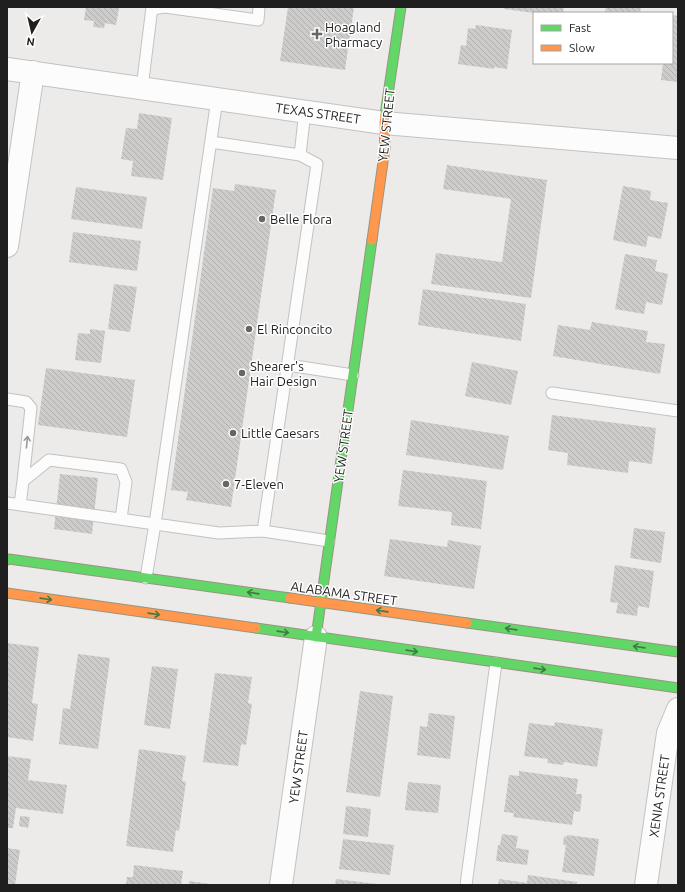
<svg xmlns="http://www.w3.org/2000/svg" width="685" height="892" viewBox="0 0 685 892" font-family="Ubuntu,sans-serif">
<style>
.building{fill:url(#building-back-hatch)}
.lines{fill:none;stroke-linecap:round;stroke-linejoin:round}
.lane-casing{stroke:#c3c2c1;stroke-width:13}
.street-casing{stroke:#c3c2c1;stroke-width:24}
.fast-casing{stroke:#969582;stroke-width:11}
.slow-casing{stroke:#969582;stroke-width:11}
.lane{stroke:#fcfcfc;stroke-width:11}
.street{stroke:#fcfcfc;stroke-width:22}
.fast{stroke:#63d668;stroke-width:9}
.slow{stroke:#ff974d;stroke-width:9}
.oneway{stroke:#999}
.oneway2{stroke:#417a44}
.poi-dot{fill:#676666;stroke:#fff;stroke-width:1.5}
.labels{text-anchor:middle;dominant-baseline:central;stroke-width:3;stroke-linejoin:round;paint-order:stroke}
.poi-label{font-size:13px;fill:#1f1f1f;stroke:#fff;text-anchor:start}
.street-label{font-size:13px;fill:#1f1f1f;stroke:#fff}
</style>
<defs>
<pattern id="building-back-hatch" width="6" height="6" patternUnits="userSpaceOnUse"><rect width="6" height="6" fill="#ceccca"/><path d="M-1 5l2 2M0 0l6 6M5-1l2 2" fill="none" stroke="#b0afad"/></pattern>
</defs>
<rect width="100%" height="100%" fill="#edebe9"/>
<path class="building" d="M 86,7 L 119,8 L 116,25 L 105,23 L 104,28 L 93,27 L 94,21 L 84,20 Z
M 288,7 L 354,7 L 345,70 L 280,61 Z
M 505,7 L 564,7 L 563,13 L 534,13 L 504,9 Z
M 606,7 L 641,7 L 640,13 L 605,13 Z
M 672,15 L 678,16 L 678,82 L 661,80 L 663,63 L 672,63 Z
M 476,25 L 512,30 L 507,69 L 494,67 L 494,69 L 458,64 L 461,45 L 466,46 L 468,28 L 475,29 Z
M 139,113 L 172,118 L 163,180 L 131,176 L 133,161 L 121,159 L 126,128 L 137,129 Z
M 447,165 L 547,180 L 531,298 L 431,284 L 436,253 L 502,262 L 511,199 L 443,189 Z
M 235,184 L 276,190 L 231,507 L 186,500 L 188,492 L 171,490 L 213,188 L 234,191 Z
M 623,186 L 651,191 L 650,200 L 668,203 L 661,239 L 648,236 L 646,247 L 613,240 Z
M 76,187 L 147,197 L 142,229 L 71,219 Z
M 73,232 L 141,241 L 137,271 L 69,262 Z
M 625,254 L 657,260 L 655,271 L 668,274 L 662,305 L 646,302 L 644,314 L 615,309 Z
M 114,284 L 137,287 L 130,332 L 108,329 Z
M 423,289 L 526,304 L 521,341 L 418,325 Z
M 592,322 L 648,331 L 646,342 L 665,344 L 660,374 L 553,356 L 558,325 L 590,330 Z
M 90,329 L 105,331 L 101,363 L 75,360 L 78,333 L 90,334 Z
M 472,362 L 518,371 L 511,405 L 465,396 Z
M 46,368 L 135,380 L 127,437 L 38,425 Z
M 552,415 L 656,428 L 652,464 L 629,461 L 628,473 L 567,465 L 568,453 L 548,450 Z
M 411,420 L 509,436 L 503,470 L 406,455 Z
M 403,470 L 487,481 L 481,529 L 451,525 L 452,512 L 398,506 Z
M 60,474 L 98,478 L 92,534 L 54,529 Z
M 634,528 L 665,532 L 661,563 L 630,558 Z
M 390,539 L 447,547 L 448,540 L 481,546 L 474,589 L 384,576 Z
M 615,565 L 654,571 L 649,608 L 638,606 L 637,616 L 616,613 L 618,603 L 610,602 Z
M 7,643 L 39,647 L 32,703 L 38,704 L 33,741 L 7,737 Z
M 78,654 L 110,658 L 98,749 L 59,744 L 63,708 L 70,709 Z
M 152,666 L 178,669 L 170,729 L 144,725 Z
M 215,673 L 252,677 L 248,703 L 252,704 L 246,745 L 241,744 L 238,766 L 203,762 Z
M 360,691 L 393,696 L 380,797 L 346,792 Z
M 429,713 L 455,716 L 450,759 L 417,755 L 420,726 L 427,727 Z
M 555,722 L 603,729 L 597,767 L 564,762 L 563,765 L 547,763 L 548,759 L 524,756 L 529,723 L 554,726 Z
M 139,749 L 186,756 L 182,781 L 186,782 L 179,831 L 176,830 L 173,852 L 126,846 Z
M 7,756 L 31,759 L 28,780 L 67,785 L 63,814 L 16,808 L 13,828 L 7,828 Z
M 519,771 L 578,779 L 576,794 L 582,794 L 580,812 L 574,811 L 572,825 L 513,817 L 514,813 L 504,812 L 509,775 L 519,776 Z
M 408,782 L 441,785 L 438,813 L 405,810 Z
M 346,806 L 371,809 L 368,837 L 343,834 Z
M 20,816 L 30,817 L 28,828 L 19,826 Z
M 502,834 L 518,836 L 516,848 L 529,850 L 527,865 L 496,861 L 498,845 L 500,845 Z
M 567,835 L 599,839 L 594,876 L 562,872 L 566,845 L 563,845 L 564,836 L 567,837 Z
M 343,839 L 394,845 L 390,875 L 339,869 Z
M 7,848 L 20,850 L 15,885 L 7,885 Z
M 134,865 L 183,871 L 181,885 L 126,885 L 127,877 L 133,877 Z
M 528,875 L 577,882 L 576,885 L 498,885 L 499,879 L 527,883 Z
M 336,879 L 377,884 L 377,885 L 335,885 Z
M 189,881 L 210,884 L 210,885 L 189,885 Z"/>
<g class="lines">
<g class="lane-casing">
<path id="lane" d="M 152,9 L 165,7 L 258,20 L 259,7
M 142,88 L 152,7
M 217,99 L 155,524 L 219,533 L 263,531 L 329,541
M 211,142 L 300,155 L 317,164 L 263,531
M 300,155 L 305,111
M 288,365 L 353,375
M 552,393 L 678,411
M 7,399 L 26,402 L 31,408 L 23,481
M 7,503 L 155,524 L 146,578
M 20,505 L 23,481 L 49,460 L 121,469 L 126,482 L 121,519
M 466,885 L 496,663"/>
</g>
<g class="street-casing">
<path id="street" d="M 7,69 L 384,123 L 678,148
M 7,246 L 33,72
M 281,885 L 316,637
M 646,885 L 668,733 L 678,709"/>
</g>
<g class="fast-casing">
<path id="fast" d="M 385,115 L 401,7
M 7,560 L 9,559 L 290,598
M 467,623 L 678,652
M 256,628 L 678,688
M 316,637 L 372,240"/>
</g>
<g class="slow-casing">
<path id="slow" d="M 372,240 L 385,148 L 384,123 L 385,115
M 7,593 L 256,628
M 290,598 L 467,623"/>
</g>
<use href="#lane" class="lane"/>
<use href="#street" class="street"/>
<use href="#fast" class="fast"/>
<use href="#slow" class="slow"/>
</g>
<defs><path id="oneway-shaft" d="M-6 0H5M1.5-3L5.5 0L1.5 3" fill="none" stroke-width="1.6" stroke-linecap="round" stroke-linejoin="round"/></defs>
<use class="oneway" href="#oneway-shaft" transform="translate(27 442) rotate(-84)"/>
<g class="oneway2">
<use href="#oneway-shaft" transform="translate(253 593) rotate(-172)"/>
<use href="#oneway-shaft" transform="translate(46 599) rotate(8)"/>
<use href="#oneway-shaft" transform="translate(382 611) rotate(-172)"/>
<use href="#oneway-shaft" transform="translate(154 614) rotate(8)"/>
<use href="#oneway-shaft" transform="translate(511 629) rotate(-172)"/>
<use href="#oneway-shaft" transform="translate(283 632) rotate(8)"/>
<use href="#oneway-shaft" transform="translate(639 647) rotate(-172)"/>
<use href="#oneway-shaft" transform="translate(412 651) rotate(8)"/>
<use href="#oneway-shaft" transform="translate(540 669) rotate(8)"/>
</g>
<g class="poi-dot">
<path d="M315 28h4v4h4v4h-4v4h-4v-4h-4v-4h4z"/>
<circle cx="262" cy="219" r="4"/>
<circle cx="249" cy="329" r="4"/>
<circle cx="242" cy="373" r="4"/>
<circle cx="233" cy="433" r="4"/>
<circle cx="226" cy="484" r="4"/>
</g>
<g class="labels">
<g class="poi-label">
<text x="325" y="27">Hoagland<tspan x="325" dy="15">Pharmacy</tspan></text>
<text x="270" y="219">Belle Flora</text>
<text x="257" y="329">El Rinconcito</text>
<text x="250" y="366">Shearer's<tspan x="250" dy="15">Hair Design</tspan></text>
<text x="241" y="433">Little Caesars</text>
<text x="234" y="484">7-Eleven</text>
</g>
<g class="street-label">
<text transform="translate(318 113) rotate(8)">TEXAS STREET</text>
<text transform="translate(386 125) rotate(-84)">YEW STREET</text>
<text transform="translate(343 446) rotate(-82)">YEW STREET</text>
<text transform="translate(344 593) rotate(8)">ALABAMA STREET</text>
<text transform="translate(298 767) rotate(-82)">YEW STREET</text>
<text transform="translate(659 796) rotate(-82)">XENIA STREET</text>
</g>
</g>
<rect width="685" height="892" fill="none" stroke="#1f1f1f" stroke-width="16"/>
<rect x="533" y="12" width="140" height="52" fill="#ffffff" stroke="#a5a5a5"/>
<rect x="541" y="25" width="20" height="6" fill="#63d668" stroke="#a5a5a5"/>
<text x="569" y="32" font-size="12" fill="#1f1f1f">Fast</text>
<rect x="541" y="45" width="20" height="6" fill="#ff974d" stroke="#a5a5a5"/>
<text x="569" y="52" font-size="12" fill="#1f1f1f">Slow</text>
<g transform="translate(32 32) rotate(188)" stroke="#ffffff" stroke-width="3" paint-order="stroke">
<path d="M0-3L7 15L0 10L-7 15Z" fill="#1f1f1f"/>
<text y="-6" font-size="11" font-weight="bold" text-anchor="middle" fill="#1f1f1f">N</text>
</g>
</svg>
